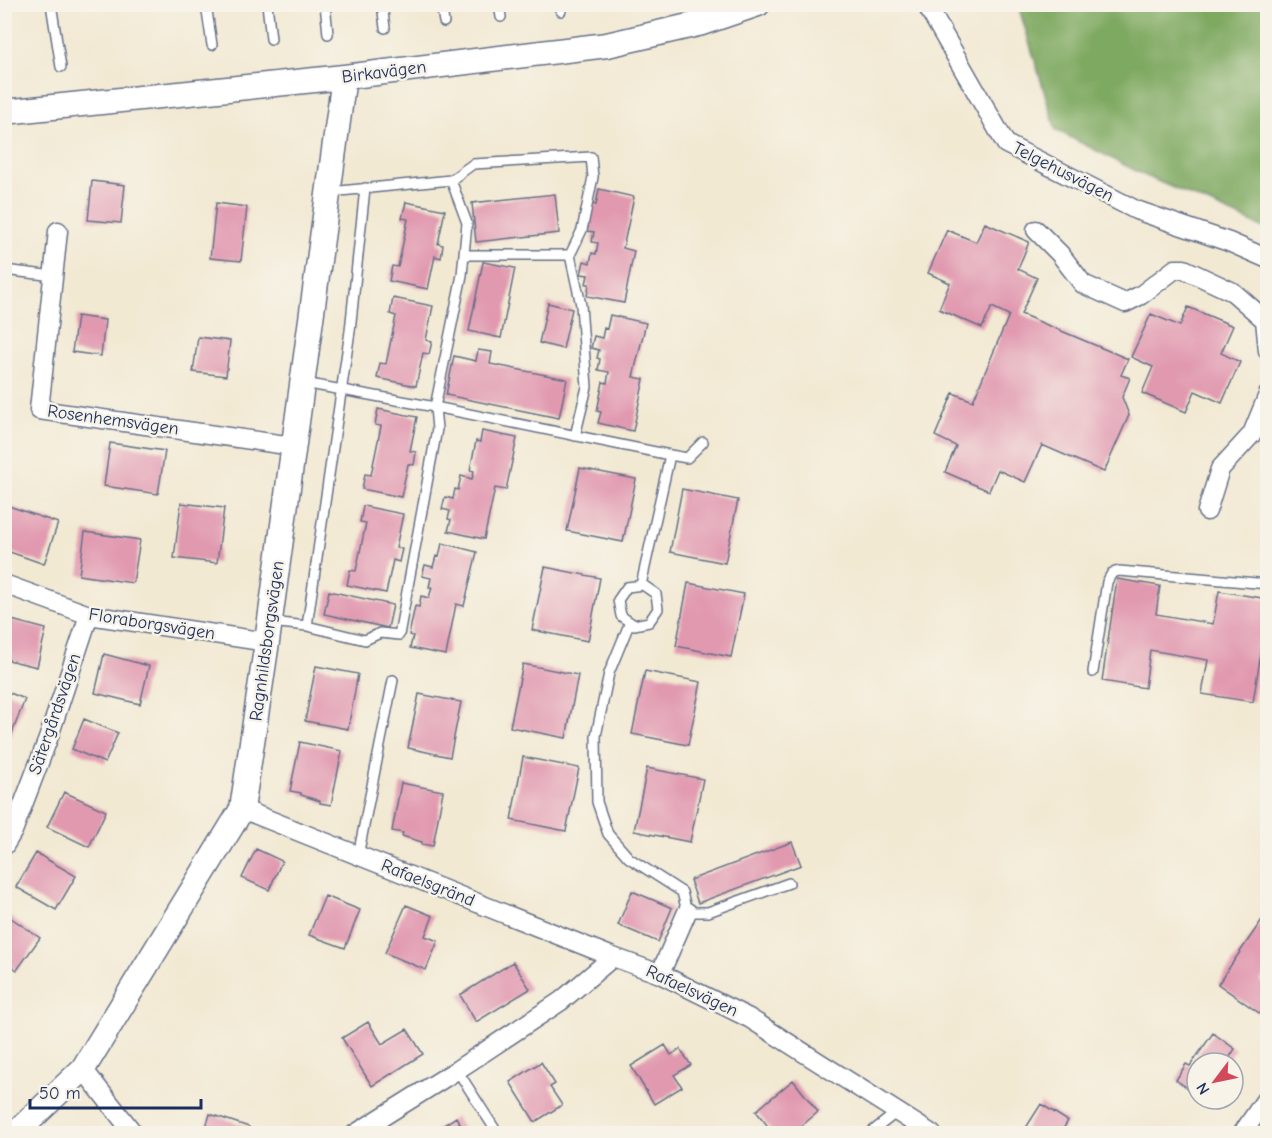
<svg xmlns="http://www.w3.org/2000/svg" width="1272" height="1138" viewBox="0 0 1272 1138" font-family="'Comic Neue',sans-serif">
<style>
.forest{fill:#7ea960;stroke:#4c6c5f;stroke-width:1.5}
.building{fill:#e199b0}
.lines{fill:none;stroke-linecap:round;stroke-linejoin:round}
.service-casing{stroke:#667087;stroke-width:12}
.minor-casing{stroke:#667087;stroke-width:21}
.tertiary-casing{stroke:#667087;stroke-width:27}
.service{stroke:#fff;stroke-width:9}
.minor{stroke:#fff;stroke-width:18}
.tertiary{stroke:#fff;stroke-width:24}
.labels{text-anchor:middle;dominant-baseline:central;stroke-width:5;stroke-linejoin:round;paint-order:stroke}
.street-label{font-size:18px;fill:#1b2f5e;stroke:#f7f3e8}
</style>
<rect width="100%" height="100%" fill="#f7f3e8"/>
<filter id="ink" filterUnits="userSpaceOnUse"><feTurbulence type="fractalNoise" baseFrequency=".0167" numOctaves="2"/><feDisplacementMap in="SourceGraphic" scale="12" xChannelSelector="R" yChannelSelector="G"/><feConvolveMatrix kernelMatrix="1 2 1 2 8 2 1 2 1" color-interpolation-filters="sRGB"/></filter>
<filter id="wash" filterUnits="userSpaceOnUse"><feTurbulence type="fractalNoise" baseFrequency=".008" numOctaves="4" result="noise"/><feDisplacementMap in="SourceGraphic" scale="24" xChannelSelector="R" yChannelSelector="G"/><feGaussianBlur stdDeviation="1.35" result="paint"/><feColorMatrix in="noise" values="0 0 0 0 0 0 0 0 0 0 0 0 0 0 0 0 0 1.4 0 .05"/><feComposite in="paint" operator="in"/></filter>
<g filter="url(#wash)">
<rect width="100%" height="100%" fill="#f2e9d3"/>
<path class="forest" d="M 1018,5 L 1267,5 L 1267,229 L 1146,176 L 1056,130 Z"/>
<g id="blocks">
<path class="building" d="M 92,181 L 125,185 L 121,223 L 88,220 Z
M 599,189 L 634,197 L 623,248 L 634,251 L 624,303 L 587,296 L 589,284 L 586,284 L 588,275 L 581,274 L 584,261 L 590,263 L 592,253 L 596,254 L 598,243 L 592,242 L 594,232 L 587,231 L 592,204 L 596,205 Z
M 555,194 L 559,233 L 476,242 L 472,203 Z
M 406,202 L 445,210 L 438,244 L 443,245 L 441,258 L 435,256 L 428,289 L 389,281 L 392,266 L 398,267 L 408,219 L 402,218 Z
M 216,203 L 247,207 L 241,261 L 210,258 Z
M 985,223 L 1029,242 L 1018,269 L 1037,278 L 1021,314 L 1128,359 L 1121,375 L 1130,378 L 1122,397 L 1129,415 L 1104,472 L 1042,445 L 1025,482 L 998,470 L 989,491 L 945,472 L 956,446 L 935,436 L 953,393 L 973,401 L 1009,315 L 992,307 L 982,328 L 939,309 L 950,283 L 928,273 L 947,230 L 976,242 Z
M 483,262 L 515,268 L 501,338 L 469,331 Z
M 393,298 L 433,306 L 426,340 L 432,342 L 429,354 L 423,353 L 416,386 L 377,378 L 380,363 L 386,364 L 396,316 L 390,314 Z
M 548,303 L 572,309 L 563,349 L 539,343 Z
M 1188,307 L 1233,326 L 1221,353 L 1240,362 L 1222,403 L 1195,391 L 1186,412 L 1142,393 L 1153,367 L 1131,357 L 1151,314 L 1180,326 Z
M 610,315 L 646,323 L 633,377 L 644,379 L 633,431 L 598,423 L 601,412 L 597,411 L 603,382 L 607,383 L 609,372 L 598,370 L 600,359 L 597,358 L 599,350 L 591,348 L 594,336 L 602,338 L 604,328 L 607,329 Z
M 77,316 L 105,320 L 101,356 L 72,352 Z
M 198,337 L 230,341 L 226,376 L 193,372 Z
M 478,350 L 492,352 L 490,364 L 567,379 L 559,418 L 446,395 L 454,356 L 476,361 Z
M 378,409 L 417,417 L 410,451 L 416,452 L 414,465 L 408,464 L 401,497 L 362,489 L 365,474 L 371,475 L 381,426 L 375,425 Z
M 482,431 L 517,438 L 506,490 L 495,488 L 484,539 L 448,531 L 451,520 L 448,519 L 450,511 L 442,509 L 445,497 L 453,499 L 455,489 L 458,490 L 461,476 L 472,479 L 474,471 L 470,470 L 476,441 L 480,442 Z
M 110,443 L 165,451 L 158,494 L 104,486 Z
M 580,468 L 636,479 L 623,542 L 567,531 Z
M 682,489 L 738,500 L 725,563 L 670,552 Z
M 181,503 L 224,508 L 217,563 L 174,558 Z
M 6,505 L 58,523 L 44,564 L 4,550 L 4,510 Z
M 363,506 L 403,514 L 396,548 L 402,549 L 399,562 L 393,560 L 386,593 L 347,585 L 350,570 L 356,571 L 366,523 L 360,522 Z
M 85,532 L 140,540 L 133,583 L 79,575 Z
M 442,543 L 477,552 L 464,606 L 456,604 L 446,655 L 410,648 L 413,636 L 409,635 L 415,606 L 419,607 L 421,596 L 429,598 L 432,587 L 429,587 L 431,578 L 422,576 L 425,565 L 433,567 L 436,556 L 439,557 Z
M 545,567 L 600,578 L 588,641 L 532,630 Z
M 1117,579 L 1160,586 L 1156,614 L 1213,624 L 1219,591 L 1268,599 L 1268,610 L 1253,702 L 1202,694 L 1208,660 L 1150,650 L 1145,688 L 1102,681 Z
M 688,583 L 744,594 L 731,657 L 676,646 Z
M 329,591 L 393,605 L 388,628 L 324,614 Z
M 4,618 L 46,629 L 37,667 L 4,659 Z
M 104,654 L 149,666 L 140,704 L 95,693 Z
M 523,664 L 578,675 L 566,738 L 510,727 Z
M 316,666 L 358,674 L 348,729 L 305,721 Z
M 645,671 L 701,682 L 688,745 L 632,734 Z
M 5,691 L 25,699 L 11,736 L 5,734 Z
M 419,694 L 461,702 L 450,757 L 408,748 Z
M 84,719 L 118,733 L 105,763 L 72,749 Z
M 300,742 L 342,751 L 331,805 L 320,803 L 320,801 L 301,795 L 301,793 L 290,791 Z
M 523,757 L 579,768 L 566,831 L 511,820 Z
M 647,768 L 703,779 L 690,842 L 634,831 Z
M 401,783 L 443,791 L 433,846 L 421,844 L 422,842 L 402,836 L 403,833 L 392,831 Z
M 64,792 L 106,811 L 89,847 L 47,827 Z
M 792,842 L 801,865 L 698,903 L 690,880 Z
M 256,849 L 282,861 L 269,890 L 242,878 Z
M 36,853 L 76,876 L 56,910 L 16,887 Z
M 632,891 L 672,908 L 658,942 L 618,925 Z
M 325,896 L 360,910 L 345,948 L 309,935 Z
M 406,905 L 433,916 L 425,936 L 438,941 L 426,970 L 385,953 Z
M 1268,911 L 1268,971 L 1261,981 L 1268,986 L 1268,1007 L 1262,1015 L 1218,984 Z
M 4,913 L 40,938 L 17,970 L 4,961 Z
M 513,962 L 530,989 L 476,1022 L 460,995 Z
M 368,1022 L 382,1044 L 407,1029 L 423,1054 L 372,1086 L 342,1038 Z
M 1213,1033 L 1235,1049 L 1226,1063 L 1197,1063 L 1197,1094 L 1176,1080 L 1186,1064 L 1190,1066 Z
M 665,1045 L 671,1055 L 680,1049 L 691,1065 L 674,1075 L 682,1087 L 654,1104 L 631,1066 Z
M 541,1062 L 555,1084 L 550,1087 L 562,1105 L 535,1122 L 510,1082 Z
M 793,1080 L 818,1112 L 792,1134 L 774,1134 L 756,1111 Z
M 1041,1104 L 1068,1121 L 1060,1134 L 1022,1134 Z
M 210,1114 L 249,1127 L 247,1134 L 204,1134 Z
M 456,1117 L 466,1134 L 430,1134 Z"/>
</g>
</g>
<g filter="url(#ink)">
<use href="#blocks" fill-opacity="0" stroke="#667087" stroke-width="1.5"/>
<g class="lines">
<g class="service-casing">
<path id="service" d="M 51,4 L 61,67
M 206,4 L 212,45
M 267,4 L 271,39
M 325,4 L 328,34
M 382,4 L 385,28
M 441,4 L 444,22
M 499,4 L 501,17
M 560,4 L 561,11
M 451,180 L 473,164 L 591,157 L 593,177 L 582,230 L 570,255 L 581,305 L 587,387 L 575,436
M 464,255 L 570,255
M 4,270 L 54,276
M 304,383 L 435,407 L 670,455 L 687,458 L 703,442
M 641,585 L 670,455
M 643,585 L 656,594 L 658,609 L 649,622 L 634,625 L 621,616 L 618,600 L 627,587 Z
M 271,622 L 307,626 L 365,640 L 380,633 L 399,635 L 437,429 L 435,407 L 462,275 L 467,223 L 451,180 L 330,192
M 630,622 L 609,673 L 596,736 L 597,802 L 608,834 L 629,858 L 682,892 L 687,912 L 708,912 L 789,883
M 307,626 L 350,331 L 365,188
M 1093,672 L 1107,582 L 1112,573 L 1119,571 L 1268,584
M 358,856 L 393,680
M 457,1070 L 498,1134
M 869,1134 L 897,1112"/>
</g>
<g class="minor-casing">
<path id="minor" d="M 699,4 L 702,23
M 926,4 L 1006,144 L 1136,210 L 1229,242 L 1268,259
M 1036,230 L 1060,254 L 1083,284 L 1125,303 L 1141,295 L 1175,269 L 1184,269 L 1233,292 L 1265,320 L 1268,351
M 58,231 L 39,410 L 293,446
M 1207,511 L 1220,469 L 1252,434 L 1268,395
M 4,584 L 89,615 L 267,642
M 242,809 L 613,957
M 4,846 L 13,831 L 48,739 L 89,615
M 660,974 L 687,912
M 83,1069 L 134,1134
M 355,1134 L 457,1070 L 561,1001 L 613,957 L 660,974 L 749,1018 L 932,1134
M 1242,1134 L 1268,1096"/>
</g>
<g class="tertiary-casing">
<path id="tertiary" d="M 4,112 L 344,77 L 607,45 L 702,23 L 758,4
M 15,1134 L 83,1069 L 242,809 L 267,642 L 344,77"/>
</g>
<use href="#service" class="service"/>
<use href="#minor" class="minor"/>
<use href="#tertiary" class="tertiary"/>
</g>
</g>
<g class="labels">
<g class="street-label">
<text transform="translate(384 72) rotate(-7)">Birkavägen</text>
<text transform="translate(1063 172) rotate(27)">Telgehusvägen</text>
<text transform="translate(113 420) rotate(8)">Rosenhemsvägen</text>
<text transform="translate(152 624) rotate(9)">Floraborgsvägen</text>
<text transform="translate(267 641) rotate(-82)">Ragnhildsborgsvägen</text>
<text transform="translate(55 714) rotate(-71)">Sätergårdsvägen</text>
<text transform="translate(428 883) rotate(22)">Rafaelsgränd</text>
<text transform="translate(692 991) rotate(25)">Rafaelsvägen</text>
</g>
</g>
<rect width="1272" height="1138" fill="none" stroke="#f7f3e8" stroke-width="24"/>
<g transform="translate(1215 1081) rotate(238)"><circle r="28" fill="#f7f3e8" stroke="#9fa5b1" stroke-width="1.5"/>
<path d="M0-4.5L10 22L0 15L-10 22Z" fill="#d1495b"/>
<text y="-9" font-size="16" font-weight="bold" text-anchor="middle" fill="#1b2f5e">N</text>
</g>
<path d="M30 1099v9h171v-9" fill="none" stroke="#1b2f5e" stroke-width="3"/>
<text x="39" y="1099" font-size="18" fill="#1b2f5e" stroke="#f7f3e8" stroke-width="4.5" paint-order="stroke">50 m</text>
</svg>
